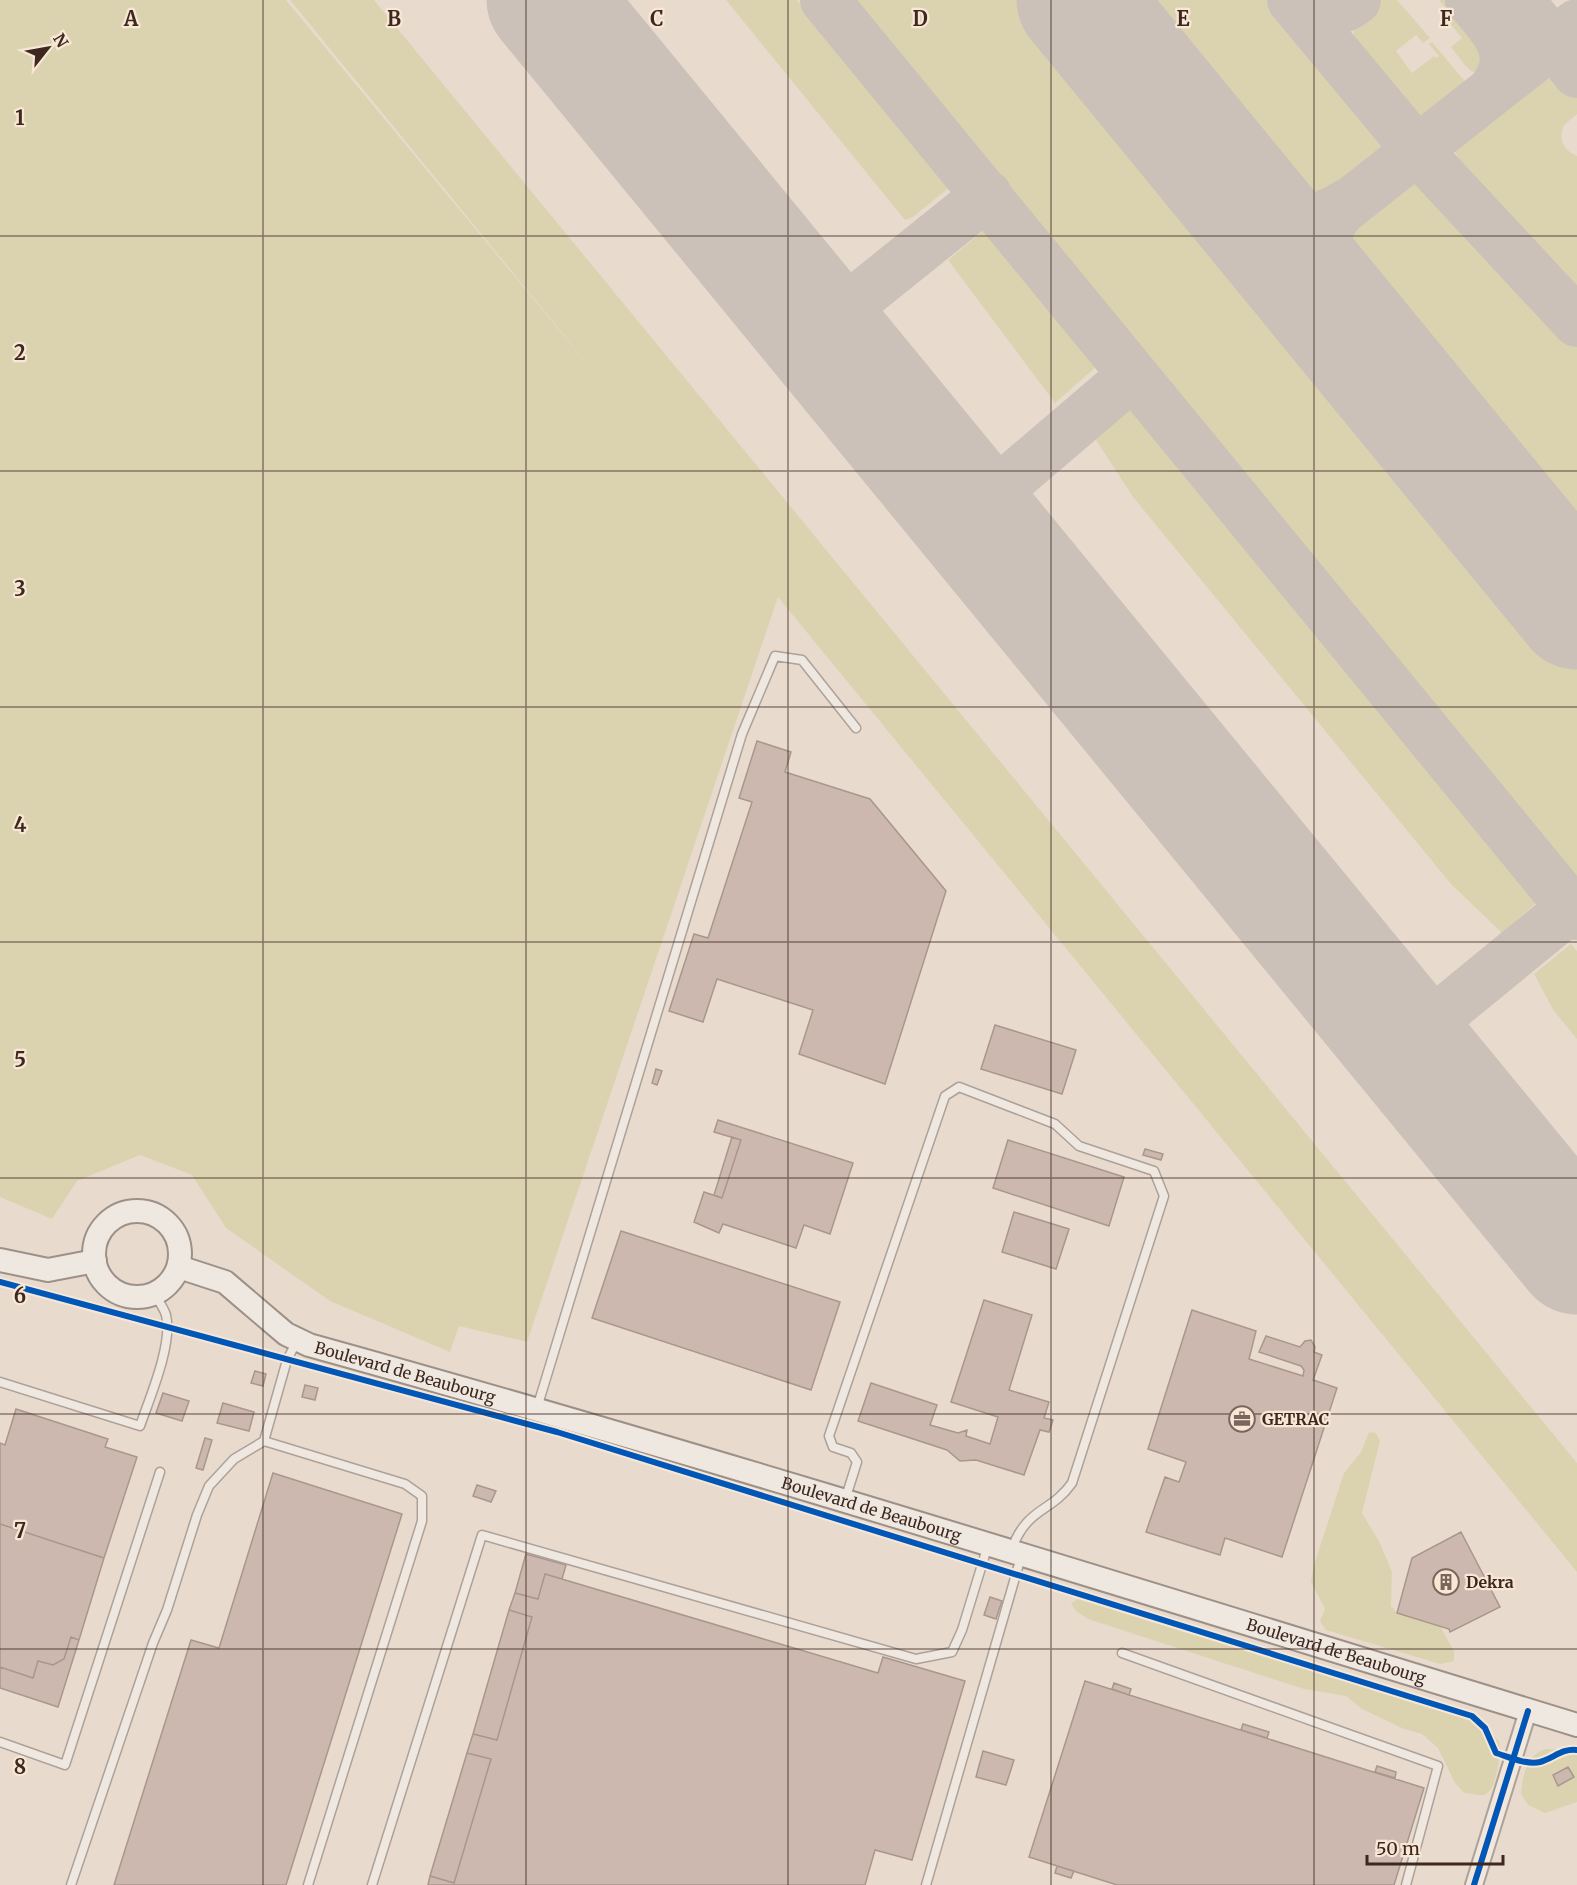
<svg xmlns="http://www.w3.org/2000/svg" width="1577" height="1885" viewBox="0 0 1577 1885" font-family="Merriweather,serif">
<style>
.green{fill:#dbd3b0}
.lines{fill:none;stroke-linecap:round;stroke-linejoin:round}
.taxiway{stroke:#cbc1b8;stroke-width:50}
.runway{stroke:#cbc1b8;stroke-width:123}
.building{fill:#ccb8af;stroke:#a9968d;stroke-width:1.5}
.lane-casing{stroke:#ada198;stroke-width:11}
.street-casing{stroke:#ada198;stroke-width:20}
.secondary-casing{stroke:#9d9087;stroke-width:26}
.lane{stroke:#efe8e1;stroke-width:8}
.street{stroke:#efe8e1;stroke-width:16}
.secondary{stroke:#efe8e1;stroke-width:22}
.cycleway-casing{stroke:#f8e7d5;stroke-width:10}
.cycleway{stroke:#0057b8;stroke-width:6}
.grid{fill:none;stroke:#3d271e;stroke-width:1.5;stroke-opacity:0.55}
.labels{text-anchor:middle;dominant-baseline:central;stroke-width:4.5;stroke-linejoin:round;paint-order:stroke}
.street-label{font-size:16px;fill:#3d271e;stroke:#f8e7d5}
.poi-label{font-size:16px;font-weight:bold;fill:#3d271e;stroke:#f8e7d5;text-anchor:start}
.grid-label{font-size:20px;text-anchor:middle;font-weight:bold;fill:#3d271e;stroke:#f8e7d5;stroke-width:4.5;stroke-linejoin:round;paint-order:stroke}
</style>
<rect width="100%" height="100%" fill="#e8dbce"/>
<path class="green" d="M 0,0 L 286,0 L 603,383 L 290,0 L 374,0 L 1577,1463 L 1577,1572 L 778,597 L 527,1342 L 459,1326 L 450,1352 L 330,1301 L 226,1228 L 192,1175 L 140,1155 L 77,1181 L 52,1219 L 0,1197 Z
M 726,0 L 797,0 L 950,187 L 913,217 L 905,220 Z
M 849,0 L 1044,0 L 1577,649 L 1577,889 Z
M 1115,0 L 1280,0 L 1378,121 C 1382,132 1385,142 1382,153 C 1373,179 1334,202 1308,201 C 1289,200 1272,188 1259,176 Z
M 1378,0 L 1397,0 L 1430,38 L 1423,43 L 1416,35 L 1396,51 L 1412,73 L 1434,56 L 1436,58 L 1439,56 L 1429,44 L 1432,42 L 1468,85 L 1467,91 L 1430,115 L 1419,116 C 1408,110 1398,97 1388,87 C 1359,59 1332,33 1378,0 Z
M 1439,0 L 1453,0 C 1466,16 1508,55 1485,75 C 1469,76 1460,58 1451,47 L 1462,38 L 1443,15 L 1448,11 Z
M 1488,0 L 1511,0 L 1536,31 C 1513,39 1500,16 1488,0 Z
M 1556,58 L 1577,84 L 1577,114 L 1564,125 C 1558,139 1563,150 1577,156 L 1577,306 L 1496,213 L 1462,168 L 1456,153 L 1457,142 L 1469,126 Z
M 1408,178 L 1422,179 L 1439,189 L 1577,336 L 1577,565 L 1350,286 C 1336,251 1343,222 1372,198 C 1384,188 1393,181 1408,178 Z
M 984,230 L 1097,366 L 1055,403 L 948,260 Z
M 1130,406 L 1536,903 L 1502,933 L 1451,884 L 1133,497 L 1094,437 Z
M 1571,944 L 1577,951 L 1577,1039 L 1554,1011 L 1534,974 Z
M 1369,1432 L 1376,1433 L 1380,1441 L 1362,1513 L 1380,1543 L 1392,1572 L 1391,1606 L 1397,1613 L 1440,1626 L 1454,1651 L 1454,1661 L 1440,1664 L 1326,1630 L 1320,1621 L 1325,1609 L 1311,1582 L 1314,1565 L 1344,1473 L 1361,1452 Z
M 1085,1595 L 1472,1716 L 1499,1741 C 1501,1752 1497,1794 1483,1795 C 1478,1796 1470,1793 1464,1793 L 1455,1783 L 1438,1748 L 1422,1734 L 1404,1729 L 1362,1709 L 1346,1696 L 1304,1689 L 1088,1619 L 1076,1611 L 1071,1603 Z
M 1545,1749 L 1577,1750 L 1577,1802 L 1545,1813 L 1528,1805 L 1521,1794 C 1523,1775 1525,1757 1545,1749 Z"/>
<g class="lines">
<path class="taxiway" d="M 825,0 L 1577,915
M 1292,0 L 1416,149 L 1577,322
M 1293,0 C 1313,17 1336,15 1356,0
M 1470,0 C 1493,28 1520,51 1494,88
M 1519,0 L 1577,73
M 1223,178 C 1262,217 1296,237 1348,203
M 1347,328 C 1319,288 1308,253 1340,211 L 1577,24
M 819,330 L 987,195
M 970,514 L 1133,375
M 1405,1044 L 1571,908"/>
<path class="runway" d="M 548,0 L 1577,1253
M 1078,0 L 1577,608"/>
</g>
<path class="building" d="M 757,741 L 791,752 L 785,772 L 870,799 L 946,891 L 885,1084 L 799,1054 L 813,1010 L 717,979 L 703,1022 L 669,1011 L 694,934 L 708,938 L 752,802 L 739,798 Z
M 995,1025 L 1076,1050 L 1062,1094 L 981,1069 Z
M 656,1069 L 662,1071 L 657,1085 L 652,1083 Z
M 718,1120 L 853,1163 L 830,1234 L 804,1225 L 796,1248 L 723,1224 L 719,1233 L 694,1222 L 704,1192 L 722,1198 L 741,1140 L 714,1132 Z
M 732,1137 L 741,1140 L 722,1198 L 714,1195 Z
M 1008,1140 L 1124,1177 L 1109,1226 L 993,1188 Z
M 1145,1149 L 1163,1154 L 1161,1160 L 1143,1155 Z
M 1014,1212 L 1069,1229 L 1056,1269 L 1002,1252 Z
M 621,1231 L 840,1302 L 811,1390 L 592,1318 Z
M 984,1300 L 1032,1315 L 1009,1390 L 1049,1402 L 1044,1418 L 1053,1420 L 1049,1432 L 1040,1430 L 1024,1475 L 976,1460 L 960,1461 L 947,1450 L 858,1421 L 871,1383 L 937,1405 L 930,1425 L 958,1433 L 967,1430 L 966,1436 L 990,1444 L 998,1417 L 951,1402 Z
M 1192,1310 L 1256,1331 L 1249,1359 L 1303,1376 L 1304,1370 L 1301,1366 L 1259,1352 L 1266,1336 L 1300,1347 L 1305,1341 L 1311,1340 L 1315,1347 L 1314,1352 L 1322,1355 L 1313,1380 L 1337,1388 L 1282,1557 L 1225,1538 L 1220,1555 L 1146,1532 L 1165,1477 L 1179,1482 L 1186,1462 L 1148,1449 Z
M 255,1371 L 266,1374 L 263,1386 L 251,1383 Z
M 305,1385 L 318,1388 L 315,1400 L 302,1397 Z
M 163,1393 L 189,1401 L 182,1421 L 156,1413 Z
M 223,1403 L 254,1412 L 249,1431 L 217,1423 Z
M 16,1409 L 108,1439 L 105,1447 L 137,1457 L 104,1558 L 0,1524 L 0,1443 L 5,1445 Z
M 205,1438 L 212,1440 L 203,1470 L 196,1468 Z
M 273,1473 L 402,1514 L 286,1885 L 114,1885 L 191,1640 L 219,1648 Z
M 477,1485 L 496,1491 L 491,1502 L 473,1496 Z
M 0,1524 L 104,1558 L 79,1640 L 71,1637 L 64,1659 L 53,1665 L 38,1661 L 33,1678 L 0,1667 Z
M 1461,1532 L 1500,1607 L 1450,1632 L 1449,1629 L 1397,1613 L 1412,1558 Z
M 526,1554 L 566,1565 L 562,1579 L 545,1574 L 538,1599 L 515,1593 Z
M 545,1574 L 878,1673 L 883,1657 L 965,1681 L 912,1860 L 875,1850 L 865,1885 L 428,1885 L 430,1876 L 454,1883 L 491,1759 L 467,1753 L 473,1734 L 497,1740 L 532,1617 L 509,1610 L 515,1593 L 538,1599 Z
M 990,1597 L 1002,1601 L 996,1619 L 984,1615 Z
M 509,1610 L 532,1617 L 497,1740 L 473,1734 Z
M 71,1637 L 79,1640 L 58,1707 L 0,1688 L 0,1667 L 33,1678 L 38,1661 L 53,1665 L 64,1659 Z
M 1085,1681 L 1424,1788 L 1394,1885 L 1117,1885 L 1029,1857 Z
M 1114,1683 L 1131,1689 L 1129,1695 L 1112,1689 Z
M 1243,1724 L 1269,1732 L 1267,1738 L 1241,1730 Z
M 983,1751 L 1014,1760 L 1006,1785 L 976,1777 Z
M 467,1753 L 491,1759 L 454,1883 L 430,1876 Z
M 1377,1766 L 1396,1772 L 1395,1778 L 1375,1772 Z
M 1568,1767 L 1574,1777 L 1558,1786 L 1553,1775 Z
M 1057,1866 L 1074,1871 L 1071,1878 L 1055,1873 Z"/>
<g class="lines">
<g class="lane-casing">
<path id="lane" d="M 0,1382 L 140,1426 C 150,1397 173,1344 166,1315 C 164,1308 158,1300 154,1294
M 537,1408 L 742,734 L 775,656 L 802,660 L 856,728
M 264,1441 L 405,1484 L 422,1496 L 422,1521 L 308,1885
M 845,1500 L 857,1462 L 851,1453 L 833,1447 L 829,1436 L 945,1096 L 959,1087 L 1055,1124 L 1079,1146 L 1154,1171 L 1164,1196 L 1072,1483 C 1050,1514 1027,1506 1011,1551
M 1122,1653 L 1438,1766 L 1406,1885
M 0,1742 L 65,1765 L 160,1472
M 71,1885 L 153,1643 L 167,1610 L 197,1515 L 209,1486 L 234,1459 L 264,1441 L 287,1360 L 297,1341
M 372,1885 L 482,1535 L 916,1659 L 952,1652 L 962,1630 L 988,1545
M 926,1885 L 1021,1557"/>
</g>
<g class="street-casing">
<path id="street" d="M 1474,1885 L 1528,1711"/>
</g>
<g class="secondary-casing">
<g id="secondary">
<circle cx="137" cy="1254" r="43"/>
<path d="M 0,1260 L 48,1270 L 95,1261"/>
<path id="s1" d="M 179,1267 L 225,1282 L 286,1334 L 309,1345 C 734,1463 1155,1596 1577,1725"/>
</g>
</g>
<use href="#lane" class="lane"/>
<use href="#street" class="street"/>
<use href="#secondary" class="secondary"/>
<g class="cycleway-casing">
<path id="cycleway" d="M 0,1282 L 557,1432 L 1472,1716 L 1485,1728 L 1496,1753 C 1509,1757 1526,1765 1540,1762 C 1554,1758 1562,1748 1577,1750
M 1474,1885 L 1528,1711"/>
</g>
<use href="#cycleway" class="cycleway"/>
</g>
<path class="grid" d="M 263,0 L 263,1885M 526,0 L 526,1885M 788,0 L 788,1885M 1051,0 L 1051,1885M 1314,0 L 1314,1885M 0,236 L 1577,236M 0,471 L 1577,471M 0,707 L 1577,707M 0,942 L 1577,942M 0,1178 L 1577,1178M 0,1414 L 1577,1414M 0,1649 L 1577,1649"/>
<defs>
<g id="office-ring" transform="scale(1.35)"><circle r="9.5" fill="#f8e7d5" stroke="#79665c" stroke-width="1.5"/><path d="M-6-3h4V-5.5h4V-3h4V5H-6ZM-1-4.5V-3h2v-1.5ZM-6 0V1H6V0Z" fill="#79665c"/></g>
<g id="building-ring" transform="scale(1.35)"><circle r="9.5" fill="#f8e7d5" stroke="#79665c" stroke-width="1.5"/><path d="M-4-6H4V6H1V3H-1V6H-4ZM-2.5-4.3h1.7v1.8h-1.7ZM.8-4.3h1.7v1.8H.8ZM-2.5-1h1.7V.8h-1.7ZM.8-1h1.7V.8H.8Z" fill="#79665c"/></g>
</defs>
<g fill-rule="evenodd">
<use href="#office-ring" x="1242" y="1419"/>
<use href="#building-ring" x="1446" y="1582"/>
</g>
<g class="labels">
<g class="street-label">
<text stroke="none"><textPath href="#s1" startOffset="254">Boulevard de Beaubourg</textPath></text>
<text stroke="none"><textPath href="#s1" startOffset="740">Boulevard de Beaubourg</textPath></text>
<text stroke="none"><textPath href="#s1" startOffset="1226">Boulevard de Beaubourg</textPath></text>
</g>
<g class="poi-label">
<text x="1262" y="1419">GETRAC</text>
<text x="1466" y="1582">Dekra</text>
</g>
</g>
<g class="grid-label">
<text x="131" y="26">A</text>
<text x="394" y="26">B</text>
<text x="657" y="26">C</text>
<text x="920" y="26">D</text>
<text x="1183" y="26">E</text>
<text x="1446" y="26">F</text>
<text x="20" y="125">1</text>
<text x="20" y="360">2</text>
<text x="20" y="596">3</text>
<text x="20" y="832">4</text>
<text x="20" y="1067">5</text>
<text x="20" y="1303">6</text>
<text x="20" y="1538">7</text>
<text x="20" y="1774">8</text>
</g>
<g transform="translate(48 48) rotate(59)" stroke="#f8e7d5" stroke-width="4.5" paint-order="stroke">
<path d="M0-4.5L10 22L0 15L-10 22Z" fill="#3d271e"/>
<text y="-9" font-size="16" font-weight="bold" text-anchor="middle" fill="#3d271e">N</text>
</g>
<path d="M1367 1855v9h136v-9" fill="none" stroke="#3d271e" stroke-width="3"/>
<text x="1376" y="1855" font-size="18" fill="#3d271e" stroke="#f8e7d5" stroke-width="4.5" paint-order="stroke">50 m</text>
</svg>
